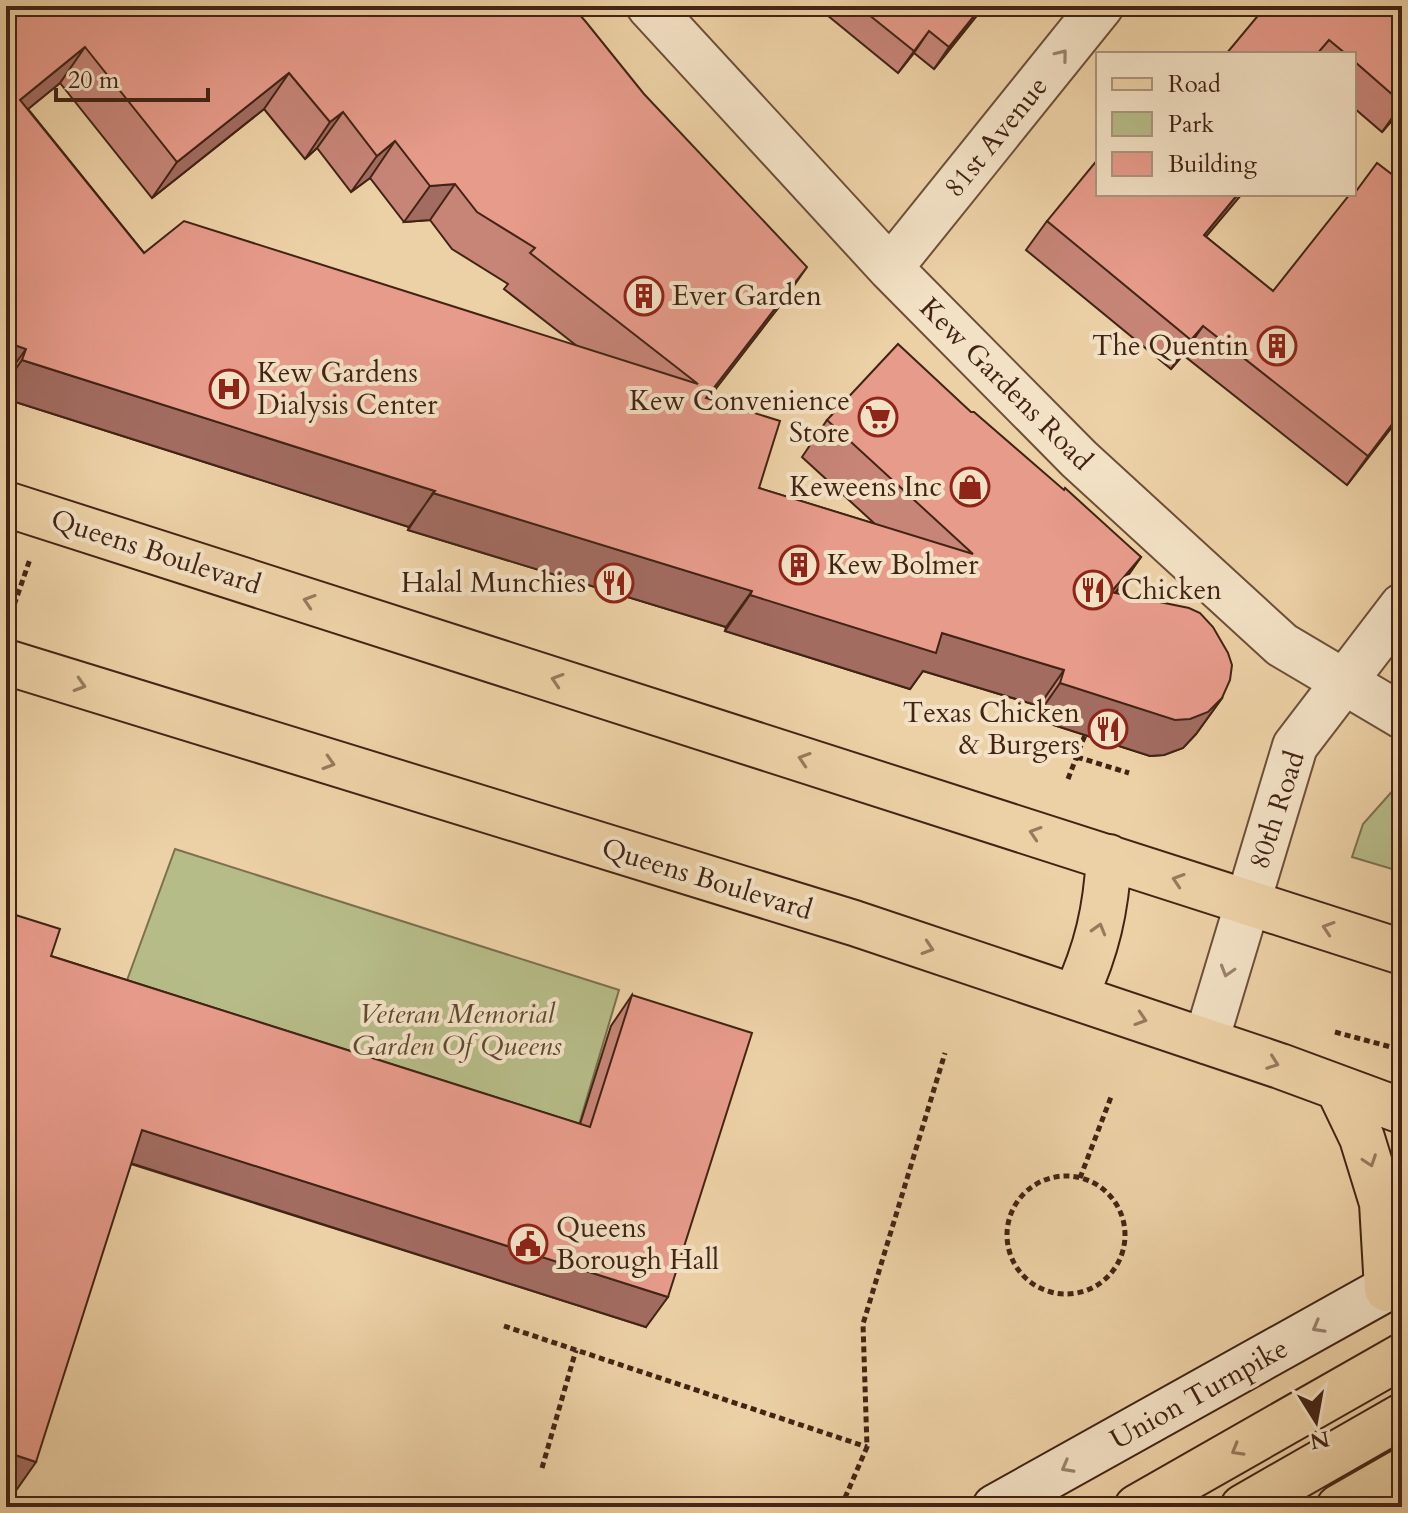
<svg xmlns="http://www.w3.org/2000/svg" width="1408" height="1513" viewBox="0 0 1408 1513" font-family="Cardo,serif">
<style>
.green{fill:#b6bc88;stroke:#7c704e;stroke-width:2}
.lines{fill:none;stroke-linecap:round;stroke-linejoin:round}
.minor-casing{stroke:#6d4f38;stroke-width:48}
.secondary-casing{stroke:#422414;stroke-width:48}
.primary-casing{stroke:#422414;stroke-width:48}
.motorway-casing{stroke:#422414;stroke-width:48}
.path{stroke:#422414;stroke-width:5;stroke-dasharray:6 4;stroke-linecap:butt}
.minor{stroke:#f3e1c5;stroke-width:44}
.secondary{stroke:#f3e1c5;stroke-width:44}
.primary{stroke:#edd1a6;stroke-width:44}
.motorway{stroke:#edd1a6;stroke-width:44}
.wall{fill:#c78578;stroke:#422414;stroke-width:2;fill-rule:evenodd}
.shaded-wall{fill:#a26c61;stroke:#422414;stroke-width:2}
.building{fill:#e79b8b;stroke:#422414;stroke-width:2;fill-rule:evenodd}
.oneway{stroke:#9a826c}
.oneway2{stroke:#987a5d}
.labels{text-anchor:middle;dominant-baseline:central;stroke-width:8;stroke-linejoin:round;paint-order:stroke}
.street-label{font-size:28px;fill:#422414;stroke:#f3e1c5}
.poi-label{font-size:28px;fill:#422414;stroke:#f3e1c5;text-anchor:start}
.park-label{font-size:28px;font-style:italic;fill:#5f4a31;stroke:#f3e1c5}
</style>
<rect width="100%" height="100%" fill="#edd1a6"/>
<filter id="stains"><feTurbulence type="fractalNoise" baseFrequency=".0025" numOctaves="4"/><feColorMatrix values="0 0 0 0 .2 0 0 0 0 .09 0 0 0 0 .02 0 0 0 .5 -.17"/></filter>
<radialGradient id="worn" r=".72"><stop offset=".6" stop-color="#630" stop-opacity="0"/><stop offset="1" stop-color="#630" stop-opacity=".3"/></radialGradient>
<path class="green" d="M 1402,786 L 1402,872 L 1352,857 L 1363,824 L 1396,787 Z
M 175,849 L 619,990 L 569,1158 L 115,1013 Z"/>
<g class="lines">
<g class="minor-casing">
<path id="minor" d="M 649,6 L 890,268 L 1079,459 L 1282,645 L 1402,716
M 890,268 L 1101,6
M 1206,1041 L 1295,746 L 1402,606"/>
</g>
<g class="secondary-casing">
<path id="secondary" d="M 995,1507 L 1402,1280"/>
</g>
<g class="primary-casing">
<path id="primary" d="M 6,504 L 1402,952
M 6,662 L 854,923 L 1280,1066 L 1402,1111
M 1075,997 C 1097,949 1106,910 1109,857
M 1339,1090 L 1362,1138 L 1382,1203 L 1387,1289
M 1137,1507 L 1402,1356"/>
</g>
<g class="motorway-casing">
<path id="motorway" d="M 1243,1507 L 1402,1416
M 1339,1507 L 1402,1471"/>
</g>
<path class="path" d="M 11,614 L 30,559
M 1077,757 L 1129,773
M 1068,779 L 1085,735
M 1335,1032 L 1402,1050
M1007 1235a59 59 0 1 1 118 0a59 59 0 1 1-118 0Z
M 1080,1178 L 1111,1097
M 504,1326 L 867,1447
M 542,1468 L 576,1350
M 841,1507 L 867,1447 L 863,1324 L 945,1053"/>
<use href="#minor" class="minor"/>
<use href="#secondary" class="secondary"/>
<use href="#primary" class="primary"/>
<use href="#motorway" class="motorway"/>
</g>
<path class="wall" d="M 6,6 L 572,6 L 782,303 L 708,398 L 759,488 L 875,524 L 802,457 L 827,420 L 971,412 L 1141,557 L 1116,593 L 1222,698 L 1196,734 L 1183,748 L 1164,755 L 1150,756 L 1035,719 L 1039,706 L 923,671 L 910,689 L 725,631 L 726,627 L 408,530 L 409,527 L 6,399 ZM 60,83 L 152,198 L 264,109 L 305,159 L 317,148 L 351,192 L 370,178 L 404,222 L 430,220 L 452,249 L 508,284 L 504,289 L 577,346 L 144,253 L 28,109 Z
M 816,6 L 984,6 L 934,69 L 914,53 L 898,73 Z
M 1402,6 L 1402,109 L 1382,132 L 1354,108 L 1354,54 L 1226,54 Z
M 1402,182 L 1402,414 L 1347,485 L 1183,355 L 1171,369 L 1026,250 L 1047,221 L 1206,237 L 1273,291 Z
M 51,956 L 580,1124 L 611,1026 L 632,995 L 646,1327 L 131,1164 L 15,1492 Z"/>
<path class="shaded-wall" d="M 982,6 L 984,6 L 976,17 L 934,69 L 949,47 Z
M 929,31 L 914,53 L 898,73 L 914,51 Z
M 85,47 L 60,83 L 6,127 L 20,100 Z
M 289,73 L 264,109 L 152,198 L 177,162 Z
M 1402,104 L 1402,109 L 1382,132 Z
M 343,112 L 317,148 L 305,159 L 330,122 Z
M 395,141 L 370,178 L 351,192 L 377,156 Z
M 455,184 L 430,220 L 404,222 L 430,186 Z
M 1238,194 L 1242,194 L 1183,264 L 1204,235 Z
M 807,267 L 782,303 L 681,434 L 706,398 Z
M 1203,326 L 1183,355 L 1171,369 L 1191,340 Z
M 6,342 L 26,349 L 6,377 Z
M 22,360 L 435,491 L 409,527 L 6,399 L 6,383 Z
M 1402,411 L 1402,414 L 1347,485 L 1368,456 Z
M 433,493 L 752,591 L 726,627 L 408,530 Z
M 1141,557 L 1115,593 L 1111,592 Z
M 750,595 L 942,633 L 1064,670 L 1039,706 L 923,671 L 910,689 L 725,631 Z
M 1060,683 L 1222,698 L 1196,734 L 1183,748 L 1164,755 L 1150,756 L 1035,719 Z
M 142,1130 L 668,1297 L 646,1327 L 121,1160 Z
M 6,1452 L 36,1462 L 15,1492 L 6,1489 Z"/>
<path class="building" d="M 6,6 L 572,6 L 586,22 L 644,94 L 807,267 L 706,398 L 780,421 L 759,488 L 973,554 L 827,420 L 898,344 L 971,412 L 974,412 L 1064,490 L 1065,488 L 1141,557 L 1111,592 L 1189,608 L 1200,613 L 1213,627 L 1228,653 L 1232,665 L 1230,680 L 1222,698 L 1208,712 L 1190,719 L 1175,720 L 1060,683 L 1064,670 L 942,633 L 936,653 L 750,595 L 752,591 L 433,493 L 435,491 L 22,360 L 26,349 L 6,342 ZM 85,47 L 177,162 L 289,73 L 330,122 L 343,112 L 377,156 L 395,141 L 430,186 L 455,184 L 477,212 L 535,248 L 530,253 L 698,384 L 184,221 L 144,253 L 20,100 Z
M 858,6 L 982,6 L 949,47 L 929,31 L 914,51 Z
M 1266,6 L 1402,6 L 1402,103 L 1354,61 L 1354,54 L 1346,54 L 1329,40 L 1317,54 L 1226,54 Z
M 1098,159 L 1098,194 L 1238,194 L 1204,235 L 1273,291 L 1350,194 L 1354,194 L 1377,163 L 1402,182 L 1402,411 L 1368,456 L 1203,326 L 1191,340 L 1047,221 Z
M 6,912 L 60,929 L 51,956 L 590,1127 L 632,995 L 752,1033 L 668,1297 L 142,1130 L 36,1462 L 6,1452 Z"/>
<defs><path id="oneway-chevron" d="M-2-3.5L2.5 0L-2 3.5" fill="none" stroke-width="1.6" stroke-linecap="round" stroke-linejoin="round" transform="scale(2)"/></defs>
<g class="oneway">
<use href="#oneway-chevron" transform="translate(1062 55) rotate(-51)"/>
<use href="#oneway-chevron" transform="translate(1227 971) rotate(107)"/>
<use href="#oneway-chevron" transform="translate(1318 1327) rotate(151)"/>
<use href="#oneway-chevron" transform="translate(1067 1467) rotate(151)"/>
</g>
<g class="oneway2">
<use href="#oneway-chevron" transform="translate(309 601) rotate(-162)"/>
<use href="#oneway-chevron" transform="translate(557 680) rotate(-162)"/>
<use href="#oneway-chevron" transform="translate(80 685) rotate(17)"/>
<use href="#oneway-chevron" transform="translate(804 759) rotate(-162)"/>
<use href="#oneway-chevron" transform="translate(329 763) rotate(17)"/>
<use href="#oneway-chevron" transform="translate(1035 833) rotate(-162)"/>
<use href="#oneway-chevron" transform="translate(1178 880) rotate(-162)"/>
<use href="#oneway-chevron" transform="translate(1328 928) rotate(-162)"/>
<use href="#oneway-chevron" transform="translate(1099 929) rotate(-74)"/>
<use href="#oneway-chevron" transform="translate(928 948) rotate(18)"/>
<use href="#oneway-chevron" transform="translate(1141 1019) rotate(18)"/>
<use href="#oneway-chevron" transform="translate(1273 1063) rotate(20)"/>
<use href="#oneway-chevron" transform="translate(1370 1161) rotate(71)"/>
<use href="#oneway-chevron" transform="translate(1237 1450) rotate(150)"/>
</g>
<defs>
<g id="building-ring" transform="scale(2)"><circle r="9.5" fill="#f3e1c5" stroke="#8f2418" stroke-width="1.5"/><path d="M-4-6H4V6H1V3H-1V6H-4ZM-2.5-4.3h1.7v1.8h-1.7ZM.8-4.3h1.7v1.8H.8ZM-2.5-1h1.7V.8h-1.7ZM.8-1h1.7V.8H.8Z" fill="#8f2418"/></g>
<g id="hospital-ring" transform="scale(2)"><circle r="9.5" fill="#f3e1c5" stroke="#8f2418" stroke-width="1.5"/><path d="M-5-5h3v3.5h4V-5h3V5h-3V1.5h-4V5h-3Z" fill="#8f2418"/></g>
<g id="supermarket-ring" transform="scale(2)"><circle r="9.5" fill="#f3e1c5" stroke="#8f2418" stroke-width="1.5"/><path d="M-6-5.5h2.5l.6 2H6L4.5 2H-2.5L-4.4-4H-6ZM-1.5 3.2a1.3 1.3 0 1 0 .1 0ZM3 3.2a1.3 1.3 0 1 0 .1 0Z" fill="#8f2418"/></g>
<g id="shop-ring" transform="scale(2)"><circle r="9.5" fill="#f3e1c5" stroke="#8f2418" stroke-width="1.5"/><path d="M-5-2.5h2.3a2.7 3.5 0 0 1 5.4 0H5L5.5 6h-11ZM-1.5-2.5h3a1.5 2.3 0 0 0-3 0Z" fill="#8f2418"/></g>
<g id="restaurant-ring" transform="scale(2)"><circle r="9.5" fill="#f3e1c5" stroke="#8f2418" stroke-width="1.5"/><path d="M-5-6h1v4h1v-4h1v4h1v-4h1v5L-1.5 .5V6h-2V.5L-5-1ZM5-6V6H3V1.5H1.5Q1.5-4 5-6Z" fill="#8f2418"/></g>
<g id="civic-ring" transform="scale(2)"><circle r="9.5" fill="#f3e1c5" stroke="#8f2418" stroke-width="1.5"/><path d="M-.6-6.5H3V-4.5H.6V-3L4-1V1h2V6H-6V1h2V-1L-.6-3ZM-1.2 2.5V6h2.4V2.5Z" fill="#8f2418"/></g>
</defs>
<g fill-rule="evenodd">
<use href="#building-ring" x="644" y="296"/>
<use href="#building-ring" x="1277" y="346"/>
<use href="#hospital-ring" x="229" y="389"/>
<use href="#supermarket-ring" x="878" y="417"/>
<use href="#shop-ring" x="970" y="487"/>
<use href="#building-ring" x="799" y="565"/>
<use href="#restaurant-ring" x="614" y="583"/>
<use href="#restaurant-ring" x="1093" y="590"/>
<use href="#restaurant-ring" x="1108" y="729"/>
<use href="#civic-ring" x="528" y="1244"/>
</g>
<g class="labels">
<g class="street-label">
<text transform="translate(996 137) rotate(-51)">81st Avenue</text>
<text transform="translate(1006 384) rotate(45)">Kew Gardens Road</text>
<text transform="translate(156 552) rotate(18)">Queens Boulevard</text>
<text transform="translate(1277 810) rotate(-72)">80th Road</text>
<text transform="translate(707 879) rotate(17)">Queens Boulevard</text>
<text transform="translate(1199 1394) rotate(-29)">Union Turnpike</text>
</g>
<g class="poi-label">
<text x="672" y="296">Ever Garden</text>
<text x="1249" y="346" text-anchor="end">The Quentin</text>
<text x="257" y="373">Kew Gardens<tspan x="257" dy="32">Dialysis Center</tspan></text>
<text x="850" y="401" text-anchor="end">Kew Convenience<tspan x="850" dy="32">Store</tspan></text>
<text x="942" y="487" text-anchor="end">Keweens Inc</text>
<text x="827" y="565">Kew Bolmer</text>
<text x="586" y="583" text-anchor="end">Halal Munchies</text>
<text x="1121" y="590">Chicken</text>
<text x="1080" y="713" text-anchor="end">Texas Chicken<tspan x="1080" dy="32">&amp; Burgers</tspan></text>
<text x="556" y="1228">Queens<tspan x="556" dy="32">Borough Hall</tspan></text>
</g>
<g class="park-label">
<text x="457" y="1014">Veteran Memorial<tspan x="457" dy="32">Garden Of Queens</tspan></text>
</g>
</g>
<rect width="1408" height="1513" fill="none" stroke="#edd1a6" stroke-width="32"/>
<rect x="8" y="8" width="1392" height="1497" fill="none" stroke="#422414" stroke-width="4"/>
<rect x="16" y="16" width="1376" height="1481" fill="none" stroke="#422414" stroke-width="2"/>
<rect x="1096" y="52" width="260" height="144" fill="#f3e1c5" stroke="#ac957e" stroke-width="2"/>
<rect x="1112" y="78" width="40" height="12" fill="#edd1a6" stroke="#ac957e" stroke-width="2"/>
<text x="1168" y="92" font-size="24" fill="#422414">Road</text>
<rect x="1112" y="112" width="40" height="24" fill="#b6bc88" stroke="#ac957e" stroke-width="2"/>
<text x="1168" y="132" font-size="24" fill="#422414">Park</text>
<rect x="1112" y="152" width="40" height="24" fill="#e79b8b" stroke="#ac957e" stroke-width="2"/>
<text x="1168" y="172" font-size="24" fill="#422414">Building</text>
<g transform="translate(1316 1421) rotate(169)" stroke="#f3e1c5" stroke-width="6" paint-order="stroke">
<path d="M0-6L14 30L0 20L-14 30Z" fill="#422414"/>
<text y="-12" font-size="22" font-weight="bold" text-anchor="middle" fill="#422414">N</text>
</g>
<path d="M56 88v12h152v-12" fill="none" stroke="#422414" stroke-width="4"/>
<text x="68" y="88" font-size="24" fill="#422414" stroke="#f3e1c5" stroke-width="6" paint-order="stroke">20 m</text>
<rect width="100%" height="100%" filter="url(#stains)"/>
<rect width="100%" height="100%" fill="url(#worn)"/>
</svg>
